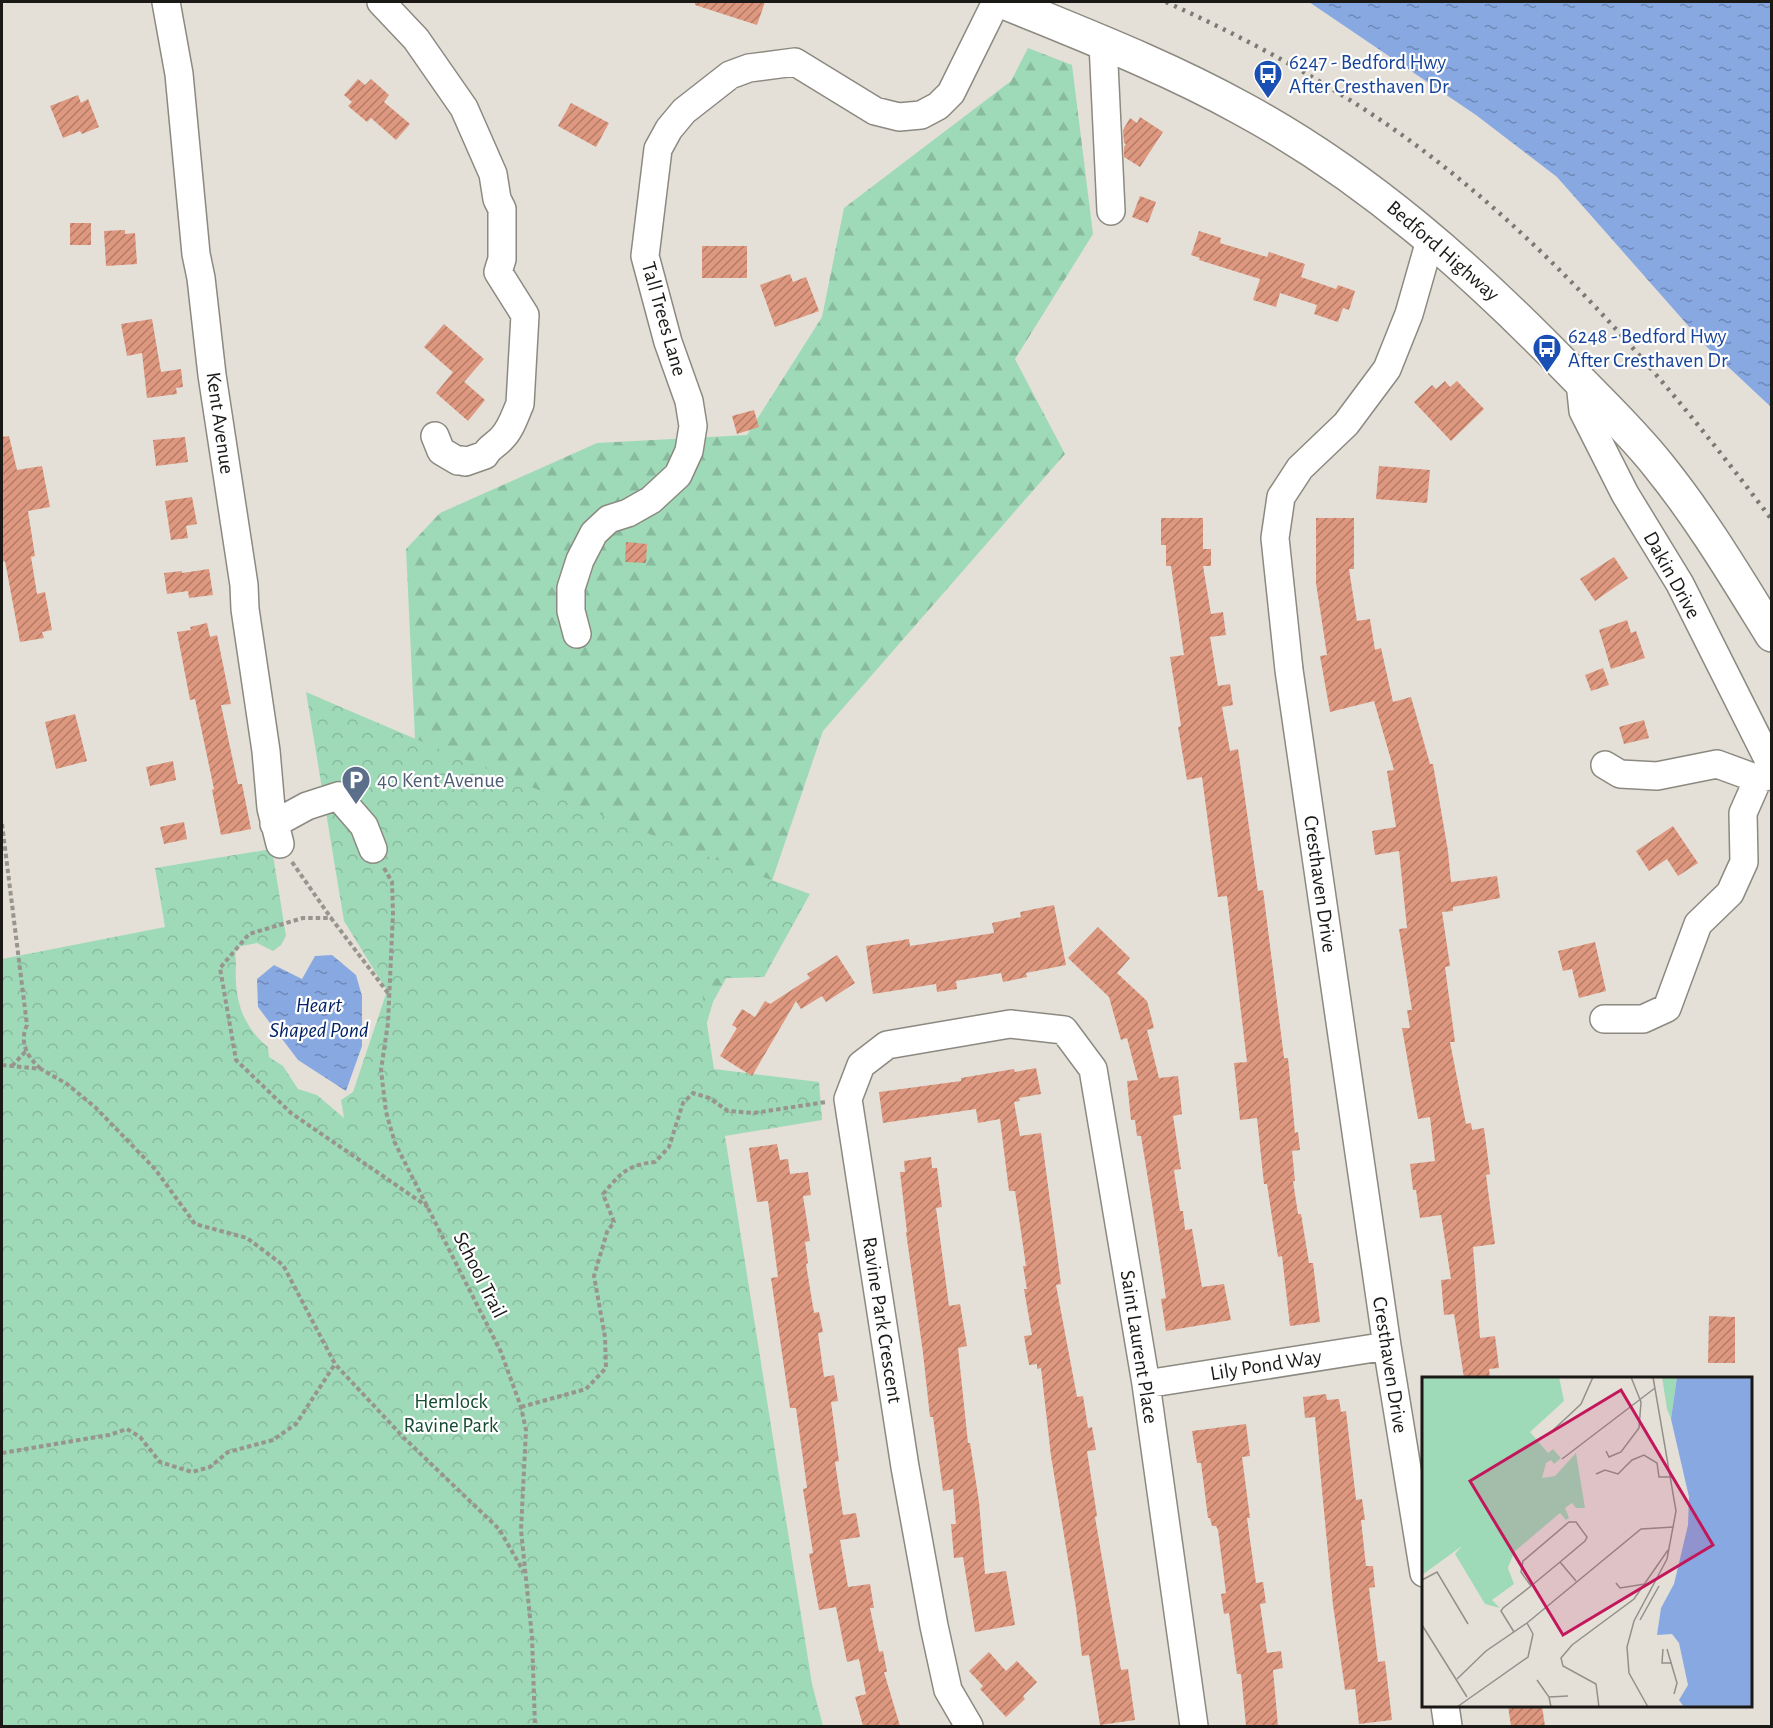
<svg xmlns="http://www.w3.org/2000/svg" width="1773" height="1728" viewBox="0 0 1773 1728" font-family="'Alegreya Sans',sans-serif">
<style>
.forest{fill:url(#forest-firs)}
.park{fill:url(#park-crowns)}
.water{fill:url(#water-ripples)}
.building{fill:url(#building-hatch)}
.lines{fill:none;stroke-linecap:round;stroke-linejoin:round}
.minor-casing{stroke:#8c8981;stroke-width:30}
.major-casing{stroke:#8c8981;stroke-width:36}
.path{stroke:#98958f;stroke-width:4;stroke-dasharray:4.5 3;stroke-linecap:butt}
.minor{stroke:#fff;stroke-width:27}
.major{stroke:#fff;stroke-width:33}
.rail{stroke:#7c7974;stroke-width:4.5;stroke-dasharray:3 6;stroke-linecap:butt}
.labels{text-anchor:middle;dominant-baseline:central;stroke-width:4.5;stroke-linejoin:round;paint-order:stroke}
.transit-label{font-size:21px;fill:#164399;stroke:#fff;text-anchor:start}
.street-label{font-size:21px;fill:#1a1916;stroke:#fff}
.service-label{font-size:21px;fill:#4e5e75;stroke:#fff;text-anchor:start}
.park-label{font-size:21px;fill:#144c32;stroke:#fff}
.water-label{font-size:22px;font-style:italic;fill:#032365;stroke:#fff}
.inset-road{fill:none;stroke:#93908a;stroke-width:1.5}
.view{fill:#c2185b;fill-opacity:0.15;stroke:#c2185b;stroke-width:3}
.inset-edge{fill:none;stroke:#1a1916;stroke-width:3}
</style>
<defs>
<pattern id="forest-firs" width="22" height="20" patternUnits="userSpaceOnUse" patternTransform="scale(1.5)"><rect width="22" height="20" fill="#9fdab8"/><path d="M5 1l3.5 6h-7zM16 11l3.5 6h-7z" fill="#88ba9d"/></pattern>
<pattern id="park-crowns" width="20" height="18" patternUnits="userSpaceOnUse" patternTransform="scale(1.5)"><rect width="20" height="18" fill="#9fdab8"/><path d="M2 6a3 3 0 1 1 6 0M12 15a3 3 0 1 1 6 0" fill="none" stroke="#88ba9d"/></pattern>
<pattern id="water-ripples" width="26" height="14" patternUnits="userSpaceOnUse" patternTransform="scale(1.5)"><rect width="26" height="14" fill="#88a8e2"/><path d="M2 4q2-2 4 0t4 0M15 11q2-2 4 0t4 0" fill="none" stroke="#6e88b6"/></pattern>
<pattern id="building-hatch" width="6" height="6" patternUnits="userSpaceOnUse" patternTransform="scale(1.5)"><rect width="6" height="6" fill="#de987f"/><path d="M-1 1l2-2M0 6l6-6M5 7l2-2" fill="none" stroke="#b37b67"/></pattern>
</defs>
<rect width="100%" height="100%" fill="#e4e0d8"/>
<path class="forest" d="M 1028,48 L 1072,65 L 1093,234 L 1015,359 L 1065,454 L 823,731 L 759,919 L 713,1002 L 669,1152 L 2,1726 L 2,1217 L 249,1283 L 414,1003 L 415,739 L 406,549 L 440,513 L 597,443 L 747,435 L 822,317 L 844,208 L 1011,81 Z"/>
<path class="park" d="M 306,692 C 472,764 640,833 810,894 L 764,977 L 700,979 L 714,1069 L 819,1082 L 822,1120 L 725,1136 L 812,1684 L 823,1726 L 2,1726 L 2,959 L 165,927 L 155,868 L 272,849 L 286,936 L 281,945 L 273,951 L 257,943 L 237,947 C 234,953 236,958 236,965 C 234,998 242,1026 268,1047 L 269,1057 L 283,1066 L 298,1089 L 317,1095 L 344,1118 L 341,1100 L 353,1092 L 387,991 L 344,921 Z"/>
<path class="water" d="M 1309,2 L 1771,2 L 1771,407 L 1707,347 L 1557,177 L 1476,115 Z
M 332,955 L 356,975 L 362,996 L 362,1046 L 346,1091 L 298,1060 L 258,1007 L 257,979 L 274,965 L 302,979 L 315,956 Z"/>
<path class="building" d="M 695,2 L 765,2 L 757,25 L 695,5 Z
M 358,79 L 365,85 L 371,79 L 389,95 L 384,102 L 410,124 L 396,140 L 371,118 L 367,122 L 348,106 L 352,102 L 344,95 Z
M 78,95 L 81,103 L 88,99 L 99,127 L 82,134 L 80,131 L 63,138 L 50,106 Z
M 571,103 L 609,123 L 596,147 L 558,126 Z
M 1140,117 L 1163,132 L 1140,167 L 1124,157 L 1124,147 L 1126,144 L 1124,143 L 1123,130 L 1130,118 L 1137,123 Z
M 1140,196 L 1156,202 L 1148,223 L 1132,217 Z
M 70,223 L 91,223 L 91,245 L 70,245 Z
M 125,230 L 125,234 L 135,233 L 137,264 L 106,266 L 104,231 Z
M 1199,231 L 1221,238 L 1220,243 L 1267,257 L 1269,252 L 1305,264 L 1301,277 L 1336,289 L 1338,285 L 1355,291 L 1349,310 L 1343,308 L 1338,322 L 1314,314 L 1317,305 L 1280,293 L 1276,307 L 1253,300 L 1260,279 L 1199,260 L 1200,258 L 1191,255 Z
M 702,246 L 747,246 L 747,278 L 702,278 Z
M 790,274 L 793,282 L 806,277 L 819,311 L 775,327 L 760,285 Z
M 152,319 L 161,372 L 181,369 L 183,387 L 176,388 L 177,394 L 147,398 L 142,353 L 127,356 L 121,324 Z
M 444,324 L 484,359 L 464,382 L 424,347 Z
M 453,372 L 485,400 L 468,421 L 436,393 Z
M 1445,381 L 1450,387 L 1457,381 L 1484,409 L 1451,441 L 1414,402 L 1432,385 L 1436,389 Z
M 754,410 L 759,427 L 737,434 L 732,416 Z
M 9,436 L 17,470 L 42,466 L 50,507 L 28,511 L 35,556 L 31,557 L 37,594 L 45,592 L 52,630 L 42,632 L 44,638 L 20,642 L 5,561 L 2,562 L 2,437 Z
M 185,437 L 188,462 L 156,466 L 153,440 Z
M 1379,466 L 1430,470 L 1427,503 L 1376,499 Z
M 192,497 L 197,524 L 186,526 L 188,538 L 171,540 L 165,501 Z
M 1161,518 L 1203,518 L 1203,549 L 1211,549 L 1211,566 L 1203,566 L 1211,614 L 1223,612 L 1226,635 L 1210,637 L 1218,686 L 1230,684 L 1233,705 L 1222,707 L 1230,751 L 1238,749 L 1258,891 L 1263,890 L 1284,1058 L 1288,1058 L 1295,1133 L 1298,1132 L 1300,1150 L 1292,1151 L 1295,1181 L 1293,1181 L 1298,1214 L 1301,1214 L 1309,1263 L 1313,1263 L 1320,1322 L 1290,1326 L 1282,1256 L 1278,1257 L 1267,1184 L 1264,1184 L 1257,1118 L 1240,1120 L 1234,1063 L 1247,1062 L 1227,896 L 1218,897 L 1202,777 L 1187,780 L 1178,727 L 1181,726 L 1170,657 L 1184,655 L 1171,566 L 1166,566 L 1166,545 L 1161,545 Z
M 1316,518 L 1354,518 L 1354,569 L 1349,569 L 1357,621 L 1370,619 L 1375,650 L 1381,648 L 1393,702 L 1411,697 L 1430,764 L 1433,764 L 1448,851 L 1451,882 L 1497,876 L 1500,898 L 1453,907 L 1453,911 L 1442,912 L 1450,966 L 1445,967 L 1455,1042 L 1450,1042 L 1466,1124 L 1471,1123 L 1472,1130 L 1484,1128 L 1490,1174 L 1486,1175 L 1495,1244 L 1473,1247 L 1480,1338 L 1495,1336 L 1499,1368 L 1489,1369 L 1490,1378 L 1464,1378 L 1454,1314 L 1444,1315 L 1441,1280 L 1451,1279 L 1441,1215 L 1420,1218 L 1416,1190 L 1413,1190 L 1410,1164 L 1435,1161 L 1430,1117 L 1418,1119 L 1402,1028 L 1410,1028 L 1407,1010 L 1412,1010 L 1399,929 L 1407,928 L 1399,851 L 1375,855 L 1372,831 L 1396,827 L 1387,771 L 1394,770 L 1374,701 L 1330,712 L 1320,656 L 1327,655 L 1316,583 Z
M 626,542 L 647,544 L 646,563 L 625,562 Z
M 1614,557 L 1628,578 L 1595,601 L 1580,579 Z
M 209,569 L 213,595 L 189,598 L 188,591 L 167,594 L 164,573 L 182,571 L 182,573 Z
M 1627,620 L 1631,633 L 1636,631 L 1645,658 L 1611,669 L 1599,630 Z
M 207,623 L 210,637 L 217,635 L 231,704 L 221,705 L 238,784 L 242,784 L 251,829 L 221,835 L 212,790 L 214,789 L 195,699 L 190,700 L 177,632 L 191,630 L 190,627 Z
M 1603,668 L 1609,685 L 1591,691 L 1585,675 Z
M 75,714 L 87,761 L 56,769 L 45,722 Z
M 1644,720 L 1649,738 L 1624,744 L 1619,727 Z
M 173,761 L 176,780 L 150,786 L 146,767 Z
M 184,822 L 187,839 L 164,844 L 160,827 Z
M 1673,826 L 1698,863 L 1678,876 L 1667,859 L 1649,871 L 1636,851 Z
M 1054,905 L 1066,965 L 1026,973 L 1027,977 L 1003,982 L 1001,973 L 956,981 L 957,989 L 937,992 L 936,984 L 873,994 L 866,946 L 909,939 L 910,946 L 994,933 L 992,923 L 1021,917 L 1020,912 Z
M 1098,927 L 1130,958 L 1117,973 L 1147,1001 L 1154,1028 L 1147,1030 L 1159,1078 L 1178,1076 L 1182,1114 L 1173,1116 L 1181,1169 L 1174,1170 L 1180,1211 L 1183,1211 L 1185,1230 L 1192,1229 L 1202,1287 L 1224,1284 L 1231,1320 L 1166,1331 L 1161,1299 L 1166,1298 L 1152,1204 L 1141,1136 L 1137,1136 L 1135,1120 L 1131,1120 L 1127,1081 L 1138,1080 L 1127,1038 L 1121,1040 L 1109,997 L 1068,958 Z
M 1595,942 L 1606,991 L 1579,998 L 1572,969 L 1563,971 L 1558,951 Z
M 837,955 L 855,983 L 826,1002 L 822,996 L 801,1009 L 796,1001 L 752,1076 L 720,1056 L 737,1028 L 732,1025 L 742,1009 L 755,1017 L 765,1001 L 770,1004 L 810,978 L 807,974 Z
M 1036,1068 L 1041,1094 L 1019,1098 L 1020,1101 L 1014,1102 L 1020,1136 L 1041,1133 L 1061,1284 L 1056,1285 L 1077,1397 L 1083,1396 L 1088,1428 L 1092,1427 L 1096,1450 L 1087,1451 L 1097,1516 L 1095,1517 L 1121,1670 L 1128,1669 L 1135,1720 L 1100,1725 L 1089,1655 L 1082,1656 L 1076,1608 L 1051,1456 L 1041,1368 L 1037,1369 L 1037,1364 L 1029,1365 L 1024,1336 L 1032,1335 L 1024,1289 L 1027,1289 L 1023,1266 L 1026,1266 L 1015,1191 L 1009,1191 L 1000,1119 L 978,1123 L 976,1109 L 883,1123 L 879,1092 L 961,1081 L 961,1078 L 1014,1069 L 1015,1072 Z
M 777,1144 L 780,1160 L 788,1159 L 790,1174 L 808,1172 L 811,1195 L 803,1196 L 810,1241 L 805,1242 L 808,1263 L 806,1264 L 814,1313 L 819,1312 L 823,1332 L 818,1333 L 824,1377 L 834,1375 L 838,1401 L 831,1402 L 839,1461 L 835,1462 L 843,1515 L 856,1513 L 860,1537 L 840,1540 L 848,1587 L 870,1584 L 874,1608 L 870,1608 L 879,1652 L 883,1651 L 887,1672 L 884,1672 L 900,1726 L 863,1726 L 855,1697 L 866,1694 L 859,1659 L 847,1662 L 836,1607 L 819,1610 L 809,1554 L 813,1553 L 803,1489 L 807,1488 L 796,1408 L 790,1408 L 771,1278 L 778,1277 L 768,1201 L 757,1202 L 749,1148 Z
M 931,1157 L 932,1168 L 937,1168 L 942,1207 L 936,1208 L 949,1306 L 960,1304 L 967,1346 L 958,1348 L 968,1443 L 970,1443 L 979,1502 L 985,1574 L 1006,1571 L 1015,1625 L 975,1632 L 963,1557 L 954,1558 L 951,1524 L 956,1524 L 953,1489 L 943,1491 L 933,1417 L 930,1417 L 923,1353 L 906,1232 L 907,1232 L 900,1172 L 905,1172 L 904,1161 Z
M 1709,1316 L 1735,1317 L 1735,1363 L 1708,1363 Z
M 1326,1394 L 1327,1400 L 1339,1399 L 1341,1412 L 1346,1411 L 1356,1500 L 1362,1499 L 1365,1520 L 1361,1520 L 1366,1566 L 1373,1566 L 1375,1587 L 1369,1588 L 1378,1662 L 1385,1661 L 1392,1720 L 1359,1724 L 1355,1689 L 1345,1690 L 1333,1605 L 1315,1417 L 1305,1418 L 1303,1397 Z
M 1246,1424 L 1250,1456 L 1242,1457 L 1250,1518 L 1247,1518 L 1256,1583 L 1263,1582 L 1266,1603 L 1260,1604 L 1267,1653 L 1281,1651 L 1283,1668 L 1273,1670 L 1278,1726 L 1246,1726 L 1241,1674 L 1237,1674 L 1229,1613 L 1224,1614 L 1221,1594 L 1226,1593 L 1218,1530 L 1216,1526 L 1212,1526 L 1210,1518 L 1208,1518 L 1201,1463 L 1197,1463 L 1192,1431 Z
M 989,1652 L 1006,1671 L 1017,1661 L 1037,1682 L 1023,1696 L 1025,1699 L 1006,1717 L 980,1689 L 983,1686 L 969,1671 Z
M 1508,1706 L 1542,1706 L 1545,1726 L 1511,1726 Z"/>
<g class="lines">
<g class="minor-casing">
<path id="minor" d="M 166,2 L 179,74 L 196,254 L 201,278 L 212,375 L 244,585 L 245,609 L 266,751 L 271,808 L 280,844
M 381,2 L 416,39 L 464,108 L 493,174 L 497,199 L 502,209 L 502,259 L 498,272 L 525,315 L 520,404 C 515,415 511,429 502,438 C 496,445 489,447 485,455 L 465,462 L 462,460 L 458,461 L 441,451 L 435,436
M 1103,43 L 1111,211
M 1580,382 L 1583,411 L 1625,494 L 1680,584 L 1772,767
M 577,634 L 571,611 L 571,588 L 580,560 L 594,533 L 609,519 L 628,513 L 651,500 L 678,475 L 689,451 L 693,426 L 689,401 L 668,342 L 645,256 L 658,149 L 669,129 L 684,111 L 730,75 L 749,68 L 795,62 L 875,111 L 899,117 L 921,115 L 938,106 L 951,93 L 996,2
M 1605,765 L 1620,774 L 1657,776 L 1717,764 L 1758,779 L 1772,775
M 274,824 L 307,806 L 338,796 L 364,826 L 373,849
M 1604,1019 L 1643,1019 L 1667,1008 L 1698,924 L 1730,893 L 1744,862 L 1743,813 L 1758,779
M 1146,1384 L 1387,1346
M 1424,1573 L 1387,1346 L 1289,670 L 1275,538 L 1281,497 L 1300,468 L 1346,424 L 1387,369 L 1409,314 L 1431,237
M 1445,1706 L 1448,1726
M 969,1726 L 948,1690 L 934,1626 L 905,1467 L 848,1099 L 861,1065 L 887,1045 L 1010,1024 L 1064,1030 L 1093,1069 L 1146,1384 L 1194,1726"/>
</g>
<g class="major-casing">
<path id="major" d="M 1004,2 C 1084,35 1165,66 1241,108 C 1367,176 1472,270 1571,372 C 1600,402 1632,432 1658,465 C 1701,518 1736,577 1772,635"/>
</g>
<path class="path" d="M 2,824 L 27,1025 C 19,1042 27,1057 40,1068
M 292,862 L 331,918
M 384,868 L 392,882 L 393,913 L 388,1023 L 381,1070 L 386,1112 L 395,1143 L 501,1352 L 521,1407 L 526,1430 L 521,1530 L 532,1637 L 535,1726
M 388,993 L 331,918 L 303,918 L 249,934 L 220,968 L 236,1060 L 291,1113 L 428,1207
M 2,1065 L 41,1069 L 67,1084 L 96,1108 L 155,1169 L 195,1224 L 247,1238 L 283,1265 L 335,1364 L 403,1437 L 499,1529 L 524,1572
M 12,1066 L 26,1051
M 521,1407 L 586,1389 L 606,1368 L 605,1337 L 594,1276 L 607,1232 L 614,1222 L 603,1194 C 621,1173 627,1165 655,1162 L 669,1147 L 683,1103 L 693,1093 L 709,1098 L 728,1111 L 754,1113 L 826,1102
M 2,1453 L 109,1435 L 127,1429 L 140,1437 L 160,1462 L 192,1472 L 210,1467 L 228,1452 L 273,1440 L 296,1424 L 335,1364"/>
<use href="#minor" class="minor"/>
<use href="#major" class="major"/>
<path class="rail" d="M 1166,2 C 1248,39 1329,83 1402,135 C 1547,239 1665,378 1772,520"/>
</g>
<defs>
<g id="bus-pin" transform="scale(1.5)"><path d="M0 17L-7.5 6A9.5 9.5 0 1 1 7.5 6Z" fill="#1a4fb4" stroke="#fff"/><path d="M-5-6H5V4H4V6H2V4H-2V6H-4V4H-5ZM-3.5-4V0h7V-4ZM-3.5 1.2v1.5H-2V1.2ZM2 1.2v1.5H3.5V1.2Z" fill="#fff"/></g>
<g id="parking-pin" transform="scale(1.5)"><path d="M0 17L-7.5 6A9.5 9.5 0 1 1 7.5 6Z" fill="#5c6f8a" stroke="#fff"/><path d="M-3.5-5.5H1a3.5 3.5 0 0 1 0 7H-1V5.5H-3.5ZM-1-3.4V-.6H.8a1.4 1.4 0 0 0 0-2.8Z" fill="#fff"/></g>
</defs>
<g fill-rule="evenodd">
<use href="#bus-pin" x="1268" y="74"/>
<use href="#bus-pin" x="1547" y="348"/>
<use href="#parking-pin" x="356" y="780"/>
</g>
<g class="labels">
<g class="transit-label">
<text x="1289" y="62">6247 - Bedford Hwy<tspan x="1289" dy="24">After Cresthaven Dr</tspan></text>
<text x="1568" y="336">6248 - Bedford Hwy<tspan x="1568" dy="24">After Cresthaven Dr</tspan></text>
</g>
<g class="street-label">
<text transform="translate(1443 251) rotate(41)">Bedford Highway</text>
<text transform="translate(664 319) rotate(74)">Tall Trees Lane</text>
<text transform="translate(220 423) rotate(82)">Kent Avenue</text>
<text transform="translate(1672 575) rotate(61)">Dakin Drive</text>
<text transform="translate(1320 884) rotate(82)">Cresthaven Drive</text>
<text transform="translate(480 1275) rotate(63)">School Trail</text>
<text transform="translate(882 1320) rotate(81)">Ravine Park Crescent</text>
<text transform="translate(1139 1347) rotate(81)">Saint Laurent Place</text>
<text transform="translate(1266 1365) rotate(-9)">Lily Pond Way</text>
<text transform="translate(1390 1365) rotate(81)">Cresthaven Drive</text>
</g>
<g class="service-label">
<text x="377" y="780">40 Kent Avenue</text>
</g>
<g class="park-label">
<text x="451" y="1401">Hemlock<tspan x="451" dy="24">Ravine Park</tspan></text>
</g>
<g class="water-label">
<text x="319" y="1005">Heart<tspan x="319" dy="25">Shaped Pond</tspan></text>
</g>
</g>
<g transform="translate(1422 1377)">
<rect width="330" height="330" fill="#e4e0d8"/>
<path d="M 0,0 L 137,0 L 142,24 L 108,55 L 126,76 L 131,72 L 139,81 L 132,87 L 129,83 L 124,86 L 120,101 L 133,99 L 154,76 L 163,131 L 154,131 L 150,126 L 143,131 L 147,141 L 144,143 L 138,136 L 92,175 L 86,191 L 92,207 L 70,223 L 78,231 L 63,227 L 33,177 L 40,169 L 0,198 ZM 240,0 L 255,0 L 249,42 L 245,32 Z" fill="#9fdab8"/>
<path d="M 255,0 L 330,0 L 330,330 L 262,330 L 257,323 L 266,308 L 257,266 L 250,257 L 235,258 L 239,231 L 252,207 L 266,148 L 267,120 L 249,42 Z" fill="#88a8e2"/>
<path class="inset-road" d="M 128,56 L 159,27 L 171,0M 184,74 L 187,80 L 199,75 L 217,51 L 219,25 L 209,0M 140,82 L 233,11M 174,97 L 183,93 L 196,97 L 210,83 L 222,78 L 235,86 L 237,100 L 251,100M 138,185 L 154,204M 0,203 L 15,195 L 46,247M 194,206 L 198,211 L 223,207M 218,243 L 237,209M 0,248 L 45,320M 92,255 L 79,234 L 81,231 L 109,209 L 138,185 L 163,164 L 165,160 L 154,145 L 147,145 L 101,184 L 99,195 L 109,209M 241,272 L 240,286 L 250,286M 245,272 L 255,306 L 252,317M 35,302 L 64,274 L 105,246 L 219,152 L 252,150M 115,303 L 127,320 L 129,330M 127,320 L 146,319M 35,330 L 106,280 L 111,257 L 105,246M 177,330 L 174,307 L 141,289 L 139,281 L 150,268 L 212,222 L 246,173M 226,330 L 207,296 L 205,270 L 212,244 L 245,182 L 254,134 L 231,0"/>
<path class="view" d="M 199,13 L 291,168 L 141,258 L 48,104 Z"/>
<rect width="330" height="330" class="inset-edge"/>
</g>
<rect width="1773" height="1728" fill="none" stroke="#1a1916" stroke-width="6"/>
</svg>
